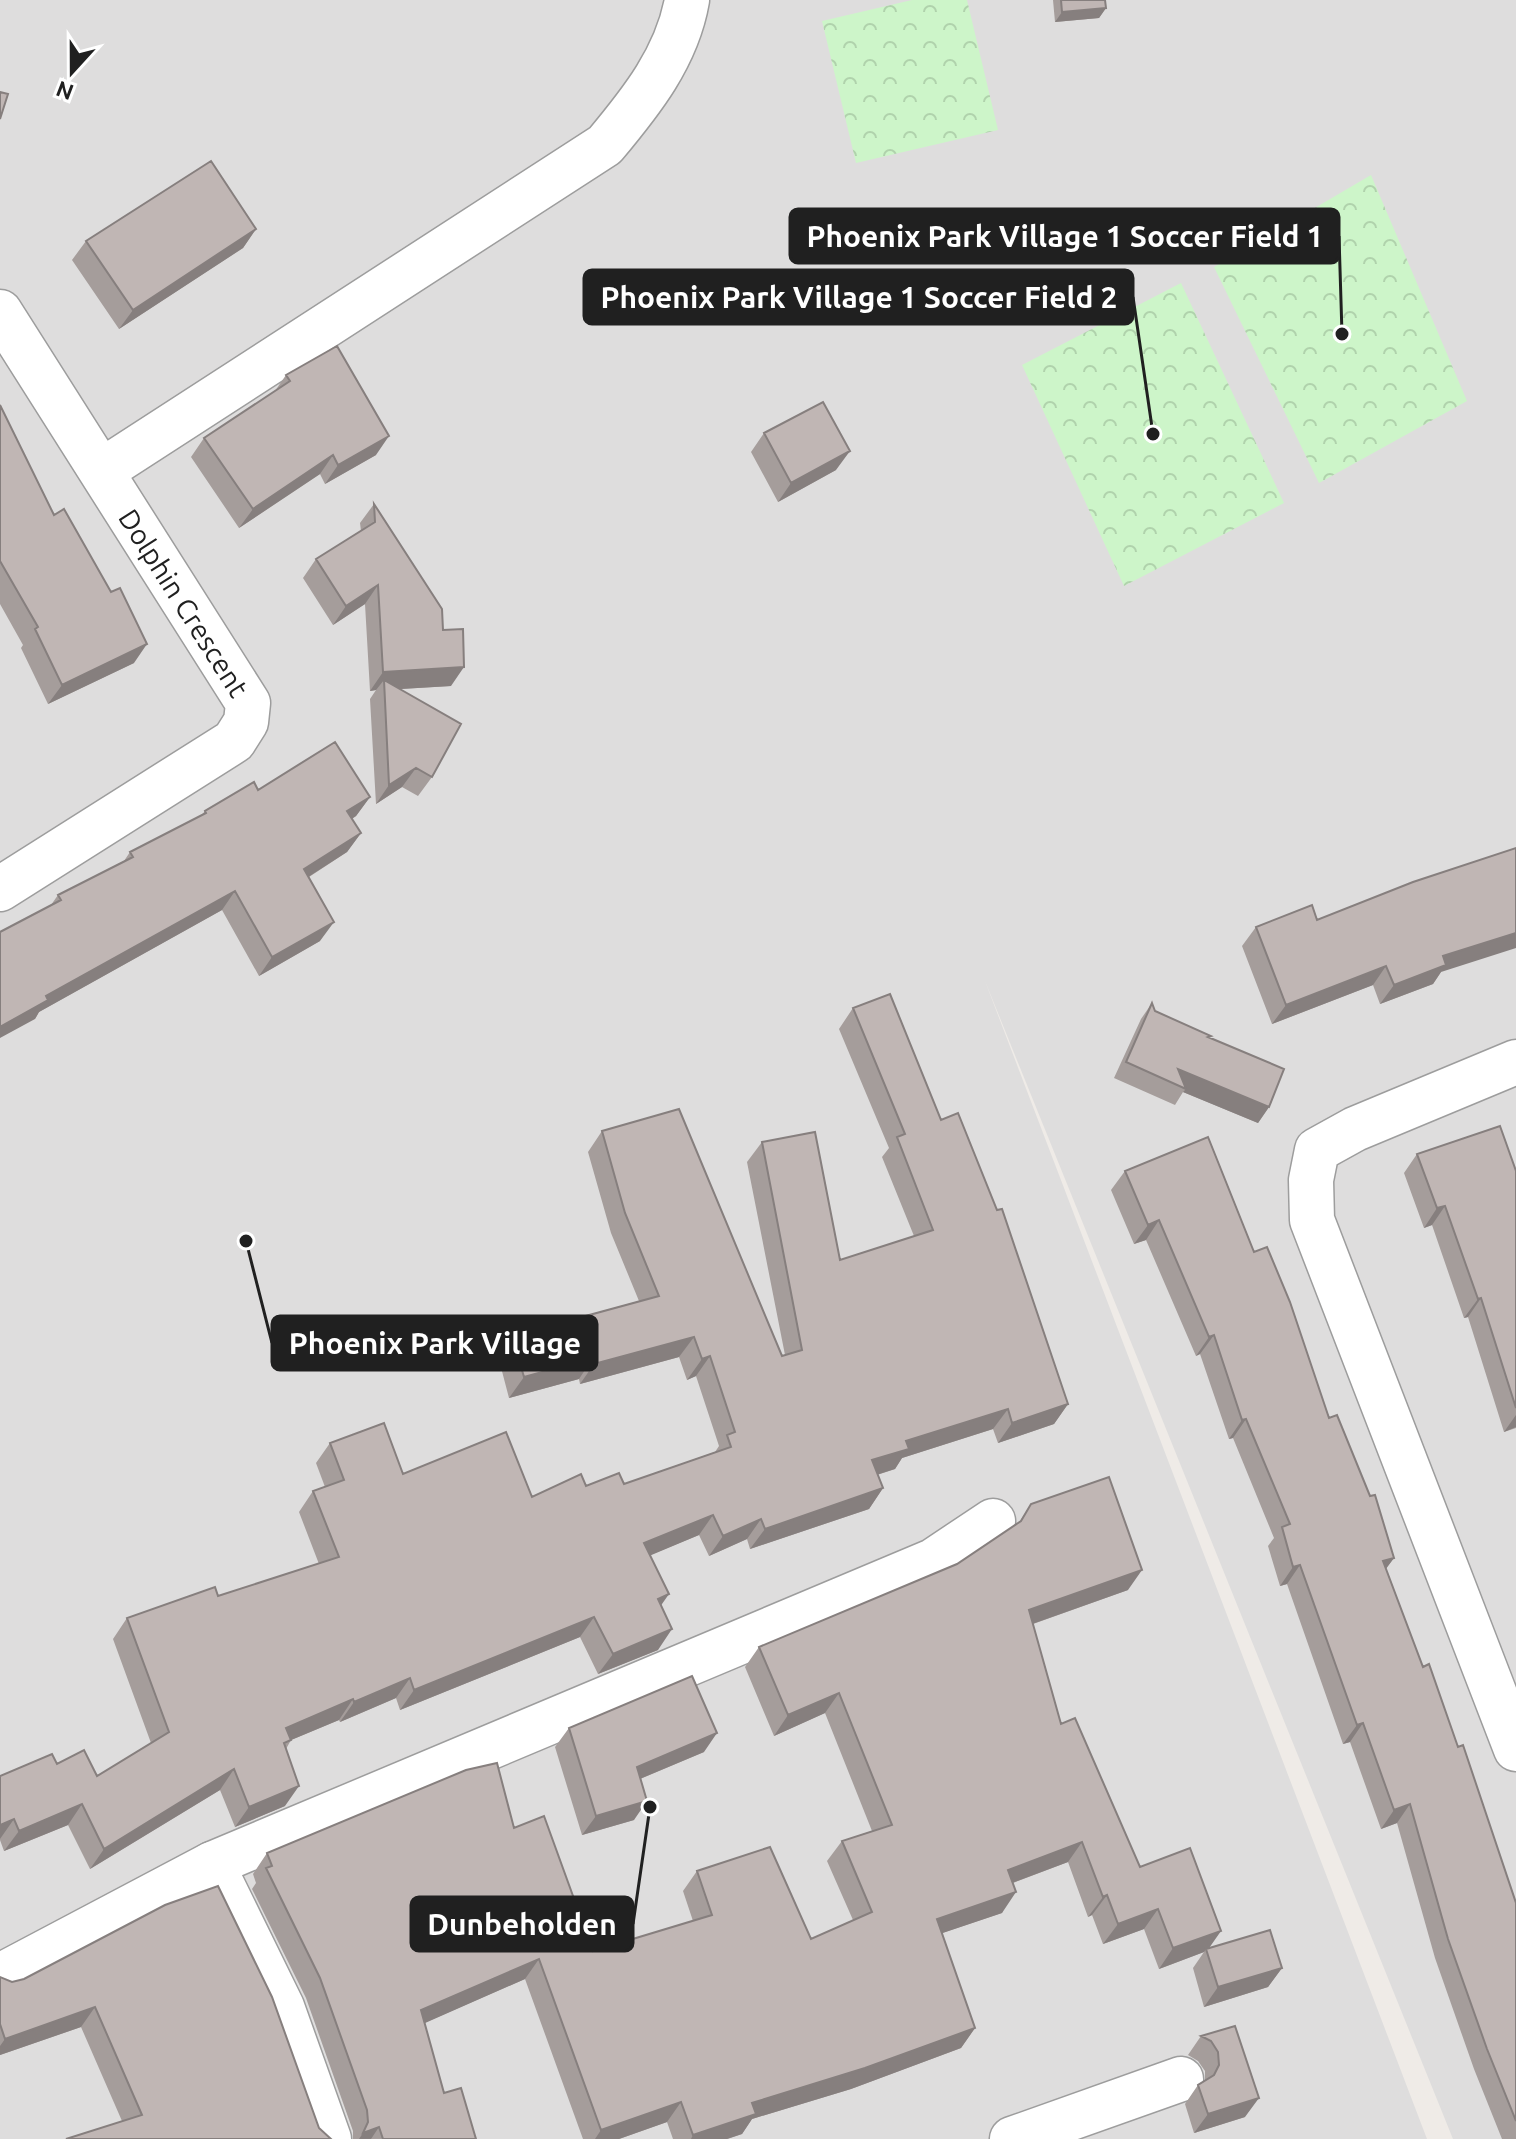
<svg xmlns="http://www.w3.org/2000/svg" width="1516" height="2139" viewBox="0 0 1516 2139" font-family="Ubuntu,sans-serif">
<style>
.residential{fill:#dedddd}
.park{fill:url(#park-crowns)}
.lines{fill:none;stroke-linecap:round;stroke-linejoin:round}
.minor-casing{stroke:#9d9d9d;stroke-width:47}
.minor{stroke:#fff;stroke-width:44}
.wall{fill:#a59d9b}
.shaded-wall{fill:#867f7e}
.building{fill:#c0b6b4;stroke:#867f7e;stroke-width:2}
.labels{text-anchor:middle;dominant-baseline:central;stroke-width:8;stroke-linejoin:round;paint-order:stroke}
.street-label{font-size:28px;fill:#202020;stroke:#fff}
.leader{fill:none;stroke:#202020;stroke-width:3}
.callout-dot{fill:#202020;stroke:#fff;stroke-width:3}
.callout{fill:#202020;stroke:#202020;stroke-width:3}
.callout-label{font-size:30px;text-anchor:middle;font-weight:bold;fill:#fff}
</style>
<defs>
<pattern id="park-crowns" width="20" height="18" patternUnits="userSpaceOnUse" patternTransform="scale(2)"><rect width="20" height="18" fill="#cdf5c9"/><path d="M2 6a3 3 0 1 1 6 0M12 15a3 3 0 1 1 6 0" fill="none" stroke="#b0d2ac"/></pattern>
</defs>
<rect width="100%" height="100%" fill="#efebe7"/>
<path class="residential" d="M 0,0 L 1516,0 L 1516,2139 L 1453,2139 L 985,981 L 1427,2139 L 0,2139 Z"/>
<path class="park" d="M 912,0 L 967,0 L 998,130 L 856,163 L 822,21 Z
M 1371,175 L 1467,401 L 1319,483 L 1214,267 Z
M 1181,283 L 1284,503 L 1124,586 L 1022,365 Z"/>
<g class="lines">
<g class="minor-casing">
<g id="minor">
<path id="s1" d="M 0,312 L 248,703 L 246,722 L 234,741 L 0,889"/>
<path d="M 103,470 L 605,145 C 641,102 677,57 687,0"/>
<path d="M 1516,1062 L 1355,1129 L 1317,1150 L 1311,1180 L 1312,1220 L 1516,1749"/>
<path d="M 212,1864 L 282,2007 L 329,2139"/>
<path d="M 0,1976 L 212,1864 L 933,1561 L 993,1521"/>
<path d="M 1012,2139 L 1181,2079"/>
</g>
</g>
<use href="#minor" class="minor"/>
</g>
<path class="wall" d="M 1053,0 L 1105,0 L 1106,8 L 1099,18 L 1055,22 Z
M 256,229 L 243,248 L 119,329 L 72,260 L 86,241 Z
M 286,375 L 376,455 L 325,484 L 320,474 L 239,528 L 191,457 L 204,438 L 275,391 Z
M 0,405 L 54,515 L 134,663 L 48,704 L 21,648 L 23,645 L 0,604 Z
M 764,433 L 836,470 L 778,502 L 751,452 Z
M 374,504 L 443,630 L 451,686 L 400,689 L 432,777 L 418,796 L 402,787 L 376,804 L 370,699 L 376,690 L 370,691 L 365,604 L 333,625 L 303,578 L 316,559 L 361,531 L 360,523 Z
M 258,790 L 370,797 L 356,816 L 352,819 L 361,833 L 347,852 L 309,877 L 320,941 L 259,976 L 222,910 L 39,1012 L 35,1019 L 51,905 L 58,895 L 124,861 L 130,852 L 201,816 L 205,811 Z
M 1317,920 L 1441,972 L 1433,984 L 1380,1004 L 1373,985 L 1272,1024 L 1242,946 L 1256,927 Z
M 1152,1003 L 1155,1011 L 1211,1036 L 1210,1038 L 1269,1107 L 1258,1123 L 1183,1092 L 1175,1105 L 1114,1078 L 1141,1019 Z
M 853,1008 L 941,1120 L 1068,1404 L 1054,1424 L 998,1443 L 993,1429 L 902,1458 L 895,1469 L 877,1475 L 883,1488 L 869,1509 L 750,1549 L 747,1539 L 709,1556 L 699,1535 L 650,1555 L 661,1606 L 658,1650 L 598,1674 L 580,1637 L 400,1710 L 396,1698 L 340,1722 L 339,1720 L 291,1740 L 286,1749 L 285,1806 L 235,1827 L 220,1790 L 90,1869 L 68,1825 L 4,1851 L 0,1840 L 0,1776 L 57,1764 L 97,1776 L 151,1743 L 113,1639 L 127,1618 L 218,1596 L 319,1564 L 299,1512 L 313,1491 L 325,1487 L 316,1463 L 330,1443 L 403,1474 L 532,1497 L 586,1486 L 624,1484 L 715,1452 L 719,1446 L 696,1376 L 687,1380 L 679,1357 L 580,1384 L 579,1379 L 509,1398 L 498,1356 L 512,1336 L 639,1301 L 611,1233 L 588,1152 L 602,1131 L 782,1356 L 785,1355 L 747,1162 L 762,1142 L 840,1260 L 914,1236 L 882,1157 L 889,1148 L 839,1029 Z
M 1417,1154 L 1516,1171 L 1516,1430 L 1516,1428 L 1504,1432 L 1468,1317 L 1464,1318 L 1432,1225 L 1424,1228 L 1404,1173 Z
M 1125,1171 L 1254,1252 L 1394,1558 L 1386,1568 L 1423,1667 L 1458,1747 L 1516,1903 L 1516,2139 L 1502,2139 L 1474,2069 L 1435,1958 L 1397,1823 L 1381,1829 L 1350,1742 L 1343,1744 L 1287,1584 L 1280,1586 L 1268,1546 L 1274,1538 L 1233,1438 L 1229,1439 L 1200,1354 L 1196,1356 L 1146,1240 L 1134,1244 L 1111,1190 Z
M 1031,1504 L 1128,1590 L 1033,1624 L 1061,1724 L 1140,1867 L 1209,1948 L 1282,1968 L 1268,1987 L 1204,2007 L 1193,1968 L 1204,1952 L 1159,1969 L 1144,1929 L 1103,1944 L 1092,1915 L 1088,1917 L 1068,1862 L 1013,1883 L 1002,1913 L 942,1933 L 975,2028 L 961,2048 L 851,2089 L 752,2119 L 742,2134 L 727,2139 L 673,2139 L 667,2122 L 619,2139 L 583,2139 L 525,1979 L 424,2023 L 444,2093 L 476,2139 L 353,2139 L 353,2131 L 306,1998 L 252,1889 L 256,1883 L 253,1874 L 267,1853 L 514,1828 L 593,1951 L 693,1921 L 683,1891 L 697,1871 L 811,1939 L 853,1920 L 827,1861 L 842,1841 L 872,1831 L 825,1713 L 774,1736 L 745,1667 L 759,1647 L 957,1564 L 1018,1524 Z
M 569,1728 L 704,1752 L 640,1779 L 634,1820 L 582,1835 L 555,1747 Z
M 165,1905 L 319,2128 L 122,2121 L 81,2027 L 0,2055 L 0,1977 L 12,1982 L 24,1979 Z
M 1235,2026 L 1245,2117 L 1194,2133 L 1185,2104 L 1198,2085 L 1205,2081 L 1205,2071 L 1198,2061 L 1188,2055 L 1201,2036 Z"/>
<path class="shaded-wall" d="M 1106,8 L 1099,18 L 1055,22 L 1062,12 Z
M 256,229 L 243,248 L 119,329 L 133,310 Z
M 389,436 L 376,455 L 325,484 L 338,465 Z
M 850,451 L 836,470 L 778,502 L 791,483 Z
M 333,455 L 320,474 L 239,528 L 253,509 Z
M 378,585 L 365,604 L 333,625 L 346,606 Z
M 147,644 L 134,663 L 48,704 L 62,685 Z
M 464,667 L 451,686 L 384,690 L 384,680 L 376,690 L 370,691 L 383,672 Z
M 416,768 L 402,787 L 376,804 L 389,785 Z
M 370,797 L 356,816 L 334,830 L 347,811 Z
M 361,833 L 347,852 L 291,888 L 304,869 Z
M 235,891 L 222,910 L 39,1012 L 35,1019 L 0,1038 L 0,1027 L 46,996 Z
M 334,922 L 320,941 L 259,976 L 272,957 Z
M 1516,933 L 1516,948 L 1441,972 L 1433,984 L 1380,1004 L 1394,985 L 1443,956 Z
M 1386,966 L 1373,985 L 1272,1024 L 1286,1005 Z
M 1178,1069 L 1269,1107 L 1258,1123 L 1183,1092 L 1186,1089 Z
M 1445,1206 L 1432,1225 L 1424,1228 L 1437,1208 Z
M 1159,1220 L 1146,1240 L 1134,1244 L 1148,1225 Z
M 1481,1298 L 1468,1317 L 1464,1318 L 1478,1299 Z
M 1214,1335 L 1200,1354 L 1196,1356 L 1209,1337 Z
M 694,1337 L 679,1357 L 580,1384 L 594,1364 Z
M 710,1356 L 696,1376 L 687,1380 L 702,1359 Z
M 593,1358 L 579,1379 L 509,1398 L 524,1377 Z
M 1068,1404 L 1054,1424 L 998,1443 L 1012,1423 Z
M 1008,1409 L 993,1429 L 902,1458 L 895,1469 L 857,1481 L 872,1460 L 906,1441 Z
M 1516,1415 L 1516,1427 L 1504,1432 Z
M 1246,1419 L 1233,1438 L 1229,1439 L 1242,1420 Z
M 883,1488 L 869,1509 L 750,1549 L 765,1529 Z
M 713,1515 L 699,1535 L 630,1564 L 644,1543 Z
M 761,1519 L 747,1539 L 709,1556 L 723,1536 Z
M 1394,1558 L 1380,1577 L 1383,1561 Z
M 1300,1565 L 1287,1584 L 1280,1586 L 1293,1567 Z
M 1142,1570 L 1128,1590 L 1015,1630 L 1029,1610 Z
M 669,1594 L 655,1614 L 658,1599 Z
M 594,1617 L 580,1637 L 400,1710 L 414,1690 Z
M 672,1629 L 658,1650 L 598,1674 L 613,1654 Z
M 410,1678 L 396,1698 L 340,1722 L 354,1702 Z
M 839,1693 L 825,1713 L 774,1736 L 788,1715 Z
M 353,1699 L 339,1720 L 272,1748 L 286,1728 Z
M 1363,1723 L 1350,1742 L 1343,1744 L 1357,1725 Z
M 717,1733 L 704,1752 L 623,1786 L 637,1767 Z
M 234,1769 L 220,1790 L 90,1869 L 104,1849 Z
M 299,1786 L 285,1806 L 235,1827 L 249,1807 Z
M 647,1801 L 634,1820 L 582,1835 L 596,1816 Z
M 82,1804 L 68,1825 L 4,1851 L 19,1831 Z
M 1410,1804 L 1397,1823 L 1381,1829 L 1394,1810 Z
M 14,1819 L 0,1839 L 0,1825 Z
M 1082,1842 L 1068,1862 L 993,1890 L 1008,1870 Z
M 1016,1892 L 1002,1913 L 922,1940 L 937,1919 Z
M 1107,1895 L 1092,1915 L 1088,1917 L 1103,1897 Z
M 1158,1909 L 1144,1929 L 1103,1944 L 1118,1924 Z
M 1221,1931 L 1207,1951 L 1206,1949 L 1204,1952 L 1159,1969 L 1173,1948 Z
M 539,1959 L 525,1979 L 407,2031 L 421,2010 Z
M 1282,1968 L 1268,1987 L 1204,2007 L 1218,1987 Z
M 95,2007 L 81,2027 L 0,2055 L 0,2046 L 5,2039 Z
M 975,2028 L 961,2048 L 851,2089 L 752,2119 L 742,2134 L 727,2139 L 691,2139 L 693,2135 L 752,2103 Z
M 1259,2098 L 1245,2117 L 1194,2133 L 1208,2114 Z
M 681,2102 L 667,2122 L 619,2139 L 595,2139 L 601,2130 Z
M 379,2127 L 371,2139 L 359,2139 L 363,2133 Z"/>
<path class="building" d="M 1061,0 L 1105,0 L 1106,8 L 1062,12 Z
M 0,92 L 8,94 L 0,119 Z
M 211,161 L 256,229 L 133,310 L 86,241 Z
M 337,346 L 389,436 L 338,465 L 333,455 L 253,509 L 204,438 L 290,381 L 286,375 Z
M 823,402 L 850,451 L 791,483 L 764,433 Z
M 0,405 L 54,515 L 64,509 L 111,592 L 120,588 L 147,644 L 62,685 L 35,629 L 38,627 L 0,561 Z
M 374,504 L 442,609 L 443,630 L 463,629 L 464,667 L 383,672 L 378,585 L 346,606 L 316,559 L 375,522 Z
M 384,680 L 461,724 L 432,777 L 416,768 L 389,785 Z
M 335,742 L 370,797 L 347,811 L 361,833 L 304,869 L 334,922 L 272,957 L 235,891 L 46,996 L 48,1000 L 0,1027 L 0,932 L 61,900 L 58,895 L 133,857 L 130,852 L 206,813 L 205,811 L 254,782 L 258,790 Z
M 1516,848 L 1516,933 L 1443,956 L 1446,965 L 1394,985 L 1386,966 L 1286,1005 L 1256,927 L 1312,905 L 1317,920 L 1413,882 Z
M 890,994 L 941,1120 L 958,1113 L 997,1210 L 1002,1209 L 1068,1404 L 1012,1423 L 1008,1409 L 906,1441 L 909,1449 L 872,1460 L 883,1488 L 765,1529 L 761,1519 L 723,1536 L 713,1515 L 644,1543 L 669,1594 L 658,1599 L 672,1629 L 613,1654 L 594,1617 L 414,1690 L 410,1678 L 354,1702 L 353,1699 L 286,1728 L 291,1740 L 284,1743 L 299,1786 L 249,1807 L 234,1769 L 104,1849 L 82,1804 L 19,1831 L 14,1819 L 0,1825 L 0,1776 L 52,1754 L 57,1764 L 84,1750 L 97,1776 L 169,1732 L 127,1618 L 215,1587 L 218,1596 L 339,1557 L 313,1491 L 344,1480 L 330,1443 L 384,1423 L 403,1474 L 506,1432 L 532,1497 L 581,1474 L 586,1486 L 619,1473 L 624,1484 L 731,1447 L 727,1435 L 735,1432 L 710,1356 L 702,1359 L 694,1337 L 594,1364 L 593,1358 L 524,1377 L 512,1336 L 659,1296 L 625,1213 L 602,1131 L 679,1109 L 782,1356 L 802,1350 L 762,1142 L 815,1132 L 840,1260 L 933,1230 L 897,1137 L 905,1134 L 853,1008 Z
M 1152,1003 L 1155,1011 L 1211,1036 L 1208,1037 L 1284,1069 L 1269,1107 L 1178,1069 L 1186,1089 L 1126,1062 Z
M 1500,1126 L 1516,1171 L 1516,1408 L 1481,1298 L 1478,1299 L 1445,1206 L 1437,1208 L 1417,1154 Z
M 1208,1137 L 1254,1252 L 1267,1247 L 1290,1302 L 1329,1418 L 1337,1415 L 1370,1496 L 1375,1495 L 1394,1558 L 1383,1561 L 1423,1667 L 1429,1664 L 1458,1747 L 1463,1745 L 1516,1903 L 1516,2121 L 1487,2049 L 1448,1939 L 1410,1804 L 1394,1810 L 1363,1723 L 1357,1725 L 1300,1565 L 1293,1567 L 1282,1527 L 1290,1524 L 1246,1419 L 1242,1420 L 1214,1335 L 1209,1337 L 1159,1220 L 1148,1225 L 1125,1171 Z
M 1109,1477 L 1142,1570 L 1029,1610 L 1061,1724 L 1075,1718 L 1140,1867 L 1190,1848 L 1221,1931 L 1173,1948 L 1158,1909 L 1118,1924 L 1107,1895 L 1103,1897 L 1082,1842 L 1008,1870 L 1016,1892 L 937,1919 L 975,2028 L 865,2068 L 752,2103 L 756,2114 L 693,2135 L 681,2102 L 601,2130 L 539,1959 L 421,2010 L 444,2093 L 461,2088 L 476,2139 L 383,2139 L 379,2127 L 363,2133 L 368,2122 L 367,2110 L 320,1978 L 266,1868 L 272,1866 L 267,1853 L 466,1770 L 497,1763 L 514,1828 L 544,1816 L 593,1951 L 712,1915 L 697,1871 L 770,1847 L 811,1939 L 872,1912 L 842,1841 L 892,1825 L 839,1693 L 788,1715 L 759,1647 L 957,1564 L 1021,1521 L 1031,1504 Z
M 692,1676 L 717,1733 L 637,1767 L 647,1801 L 596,1816 L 569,1728 Z
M 218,1886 L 272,1997 L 319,2128 L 331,2139 L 66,2139 L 142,2115 L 95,2007 L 5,2039 L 0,2024 L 0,1977 L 12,1982 L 24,1979 L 165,1905 Z
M 1270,1930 L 1282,1968 L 1218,1987 L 1206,1949 Z
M 1235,2026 L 1259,2098 L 1208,2114 L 1198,2085 L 1214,2075 L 1219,2065 L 1218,2052 L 1211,2041 L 1201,2036 Z"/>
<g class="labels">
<g class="street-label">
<text stroke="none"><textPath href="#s1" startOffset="344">Dolphin Crescent</textPath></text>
</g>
</g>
<path class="leader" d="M1342 334L1339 236M1153 434L1133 297M246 1241L272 1343M650 1807L633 1924"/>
<g class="callout-dot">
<circle cx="1342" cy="334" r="8"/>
<circle cx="1153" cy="434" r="8"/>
<circle cx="246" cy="1241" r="8"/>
<circle cx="650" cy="1807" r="8"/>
</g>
<g class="callout">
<rect x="790" y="209" width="549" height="54" rx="8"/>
<rect x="584" y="270" width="549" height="54" rx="8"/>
<rect x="272" y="1316" width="325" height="54" rx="8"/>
<rect x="411" y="1897" width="222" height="54" rx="8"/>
</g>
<g class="callout-label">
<text x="1065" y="247">Phoenix Park Village 1 Soccer Field 1</text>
<text x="859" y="308">Phoenix Park Village 1 Soccer Field 2</text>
<text x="435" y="1354">Phoenix Park Village</text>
<text x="522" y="1935">Dunbeholden</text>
</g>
<g transform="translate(72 72) rotate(201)" stroke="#ffffff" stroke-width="6" paint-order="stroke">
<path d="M0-6L14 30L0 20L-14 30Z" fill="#202020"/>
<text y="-12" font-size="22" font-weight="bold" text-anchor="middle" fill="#202020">N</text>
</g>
</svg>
